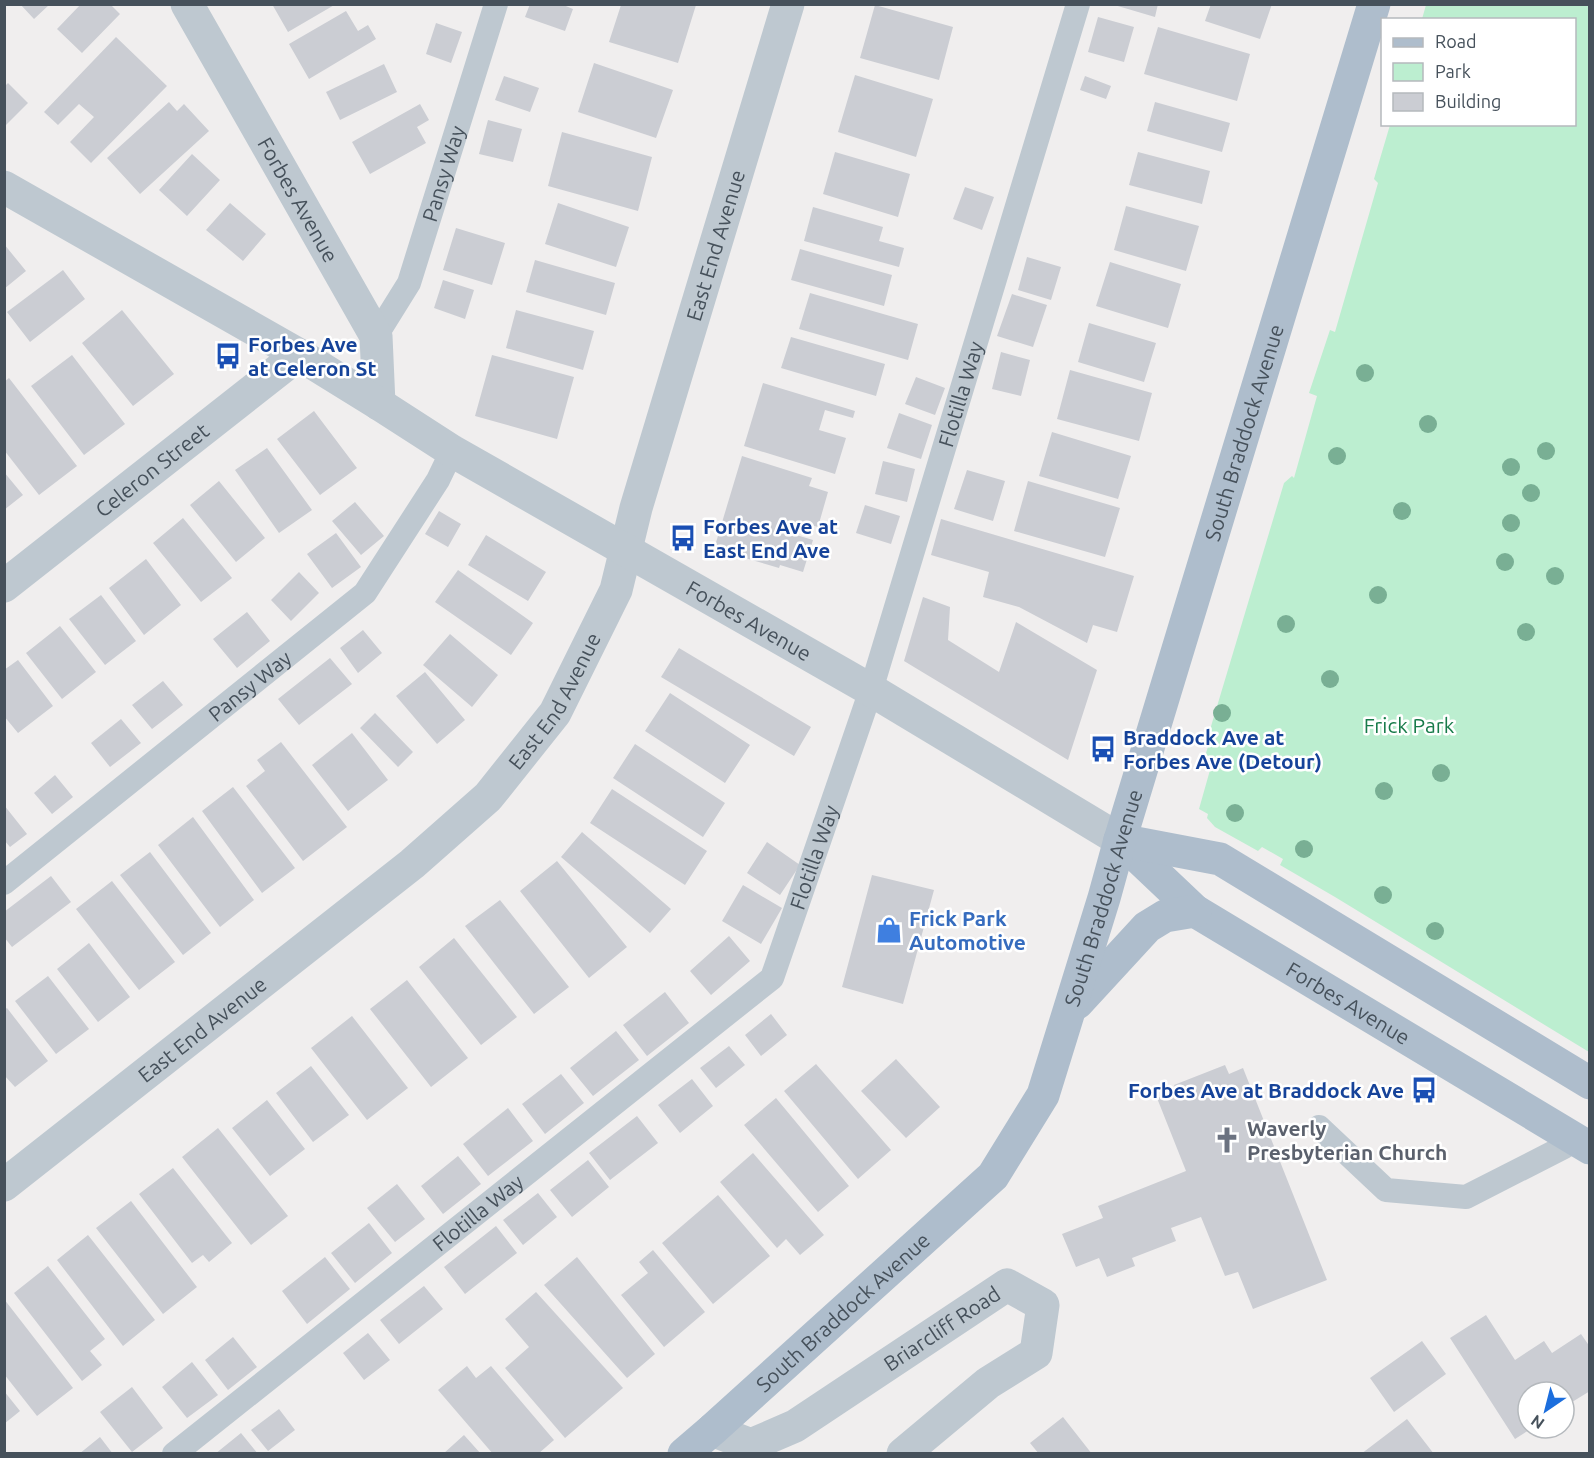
<svg xmlns="http://www.w3.org/2000/svg" width="1594" height="1458" font-family="Ubuntu,sans-serif">
  <rect width="100%" height="100%" fill="#f0eeee"/>
  <!-- green -->
  <path fill="#bceed0" d="M1426,5H1589V1052L1335,897L1280,865L1283,859L1262,847L1258,851L1215,827L1207,818L1208,814L1199,809L1212,763L1206,753L1210,740L1209,733L1284,483L1292,476L1294,478L1317,396L1309,393L1330,330L1335,332L1378,183L1374,179L1390,125L1574,124V20L1422,19Z"/>
  <!-- building -->
  <path fill="#cbcdd3" d="M20,4H50L34,19Z
    M81,4H110L120,14L82,53L57,29Z
    M272,4H336L288,32Z
    M530,4H561L573,9L565,31L525,17Z
    M1111,4H1158L1155,17Z
    M1211,4H1272L1260,39L1205,21Z
    M621,5H696L678,63L609,42Z
    M875,5L953,27L939,80L860,58Z
    M346,11L358,31L368,25L376,39L309,79L289,44Z
    M1098,17L1134,27L1124,62L1088,52Z
    M436,23L462,32L451,63L426,54Z
    M1158,27L1250,54L1237,101L1144,74Z
    M116,37L167,86L91,163L70,142L94,117L79,104L58,125L44,112Z
    M594,63L673,90L656,138L578,112Z
    M384,64L397,92L340,120L326,92Z
    M855,75L933,99L916,157L838,132Z
    M504,76L539,88L530,112L495,100Z
    M1085,76L1111,86L1106,99L1080,90Z
    M8,83L28,103L4,127V87Z
    M169,102L177,111L184,104L209,131L140,194L107,158Z
    M1155,102L1230,123L1222,152L1147,131Z
    M420,104L429,120L417,127L426,143L370,174L352,142Z
    M488,120L522,129L513,162L479,154Z
    M562,132L652,157L638,211L548,186Z
    M835,152L910,174L898,217L823,194Z
    M1138,152L1210,171L1202,204L1129,185Z
    M192,154L220,180L187,216L159,190Z
    M965,187L994,197L982,230L953,219Z
    M230,203L266,234L243,261L206,230Z
    M558,203L629,227L616,267L545,244Z
    M1126,206L1199,226L1186,271L1114,250Z
    M813,207L883,227L879,241L904,248L899,267L804,241Z
    M456,228L505,243L492,285L443,270Z
    M4,244L26,271L4,289Z
    M800,249L892,275L884,306L791,280Z
    M1027,257L1061,267L1051,300L1018,290Z
    M535,260L615,283L606,315L526,292Z
    M1110,262L1181,284L1168,328L1096,306Z
    M63,270L85,299L30,342L7,312Z
    M443,280L474,290L465,319L434,308Z
    M810,293L918,324L908,360L799,329Z
    M1012,294L1047,305L1033,347L997,336Z
    M122,310L174,374L133,406L82,343Z
    M516,310L594,331L583,370L506,348Z
    M1089,323L1156,343L1144,382L1078,362Z
    M791,337L885,364L876,396L781,368Z
    M1001,352L1030,360L1021,396L992,389Z
    M72,355L125,424L84,455L31,386Z
    M492,355L574,377L557,439L475,416Z
    M1070,370L1152,393L1139,441L1057,419Z
    M916,377L945,388L935,415L905,404Z
    M9,378L77,466L39,495L4,450V382Z
    M763,383L855,411L853,418L825,410L819,430L846,438L835,474L744,446Z
    M314,411L357,468L320,495L277,439Z
    M899,413L932,425L921,459L887,448Z
    M1052,432L1131,456L1118,499L1039,476Z
    M267,448L312,510L279,533L235,470Z
    M742,456L812,478L809,486L828,492L818,527L797,521L793,534L813,540L803,572L780,565L779,568L714,549Z
    M883,461L915,469L907,502L875,494Z
    M967,470L1005,481L993,521L954,509Z
    M4,472L23,495L4,510Z
    M219,481L265,538L236,562L190,505Z
    M1028,481L1120,508L1105,557L1014,531Z
    M355,502L384,536L361,555L332,521Z
    M865,505L900,516L891,544L856,533Z
    M439,511L461,524L448,547L425,534Z
    M183,518L232,578L201,602L153,543Z
    M941,519L1134,576L1117,632L1093,625L1087,643L1019,607L983,597L989,572L931,555Z
    M336,533L361,567L332,588L307,554Z
    M486,535L546,572L528,601L468,565Z
    M146,559L181,605L144,635L109,588Z
    M458,570L533,623L511,655L435,602Z
    M299,572L319,593L291,621L271,600Z
    M101,595L136,641L105,665L69,619Z
    M923,597L950,607L948,640L999,672L1016,622L1097,670L1068,760L904,661Z
    M247,612L270,641L237,668L213,639Z
    M60,626L96,672L62,699L26,653Z
    M363,630L382,653L358,673L340,648Z
    M450,634L498,675L472,707L423,665Z
    M679,648L811,727L794,756L661,677Z
    M330,658L352,684L299,725L278,699Z
    M18,660L53,706L18,733L4,716V670Z
    M425,672L465,720L437,744L396,696Z
    M163,681L183,705L152,729L132,705Z
    M670,693L750,745L725,783L645,731Z
    M375,713L413,752L398,767L360,728Z
    M121,719L141,743L110,767L91,743Z
    M352,733L388,780L348,811L312,765Z
    M281,742L347,827L303,861L246,786L265,771L257,760Z
    M635,744L725,803L703,837L613,778Z
    M55,775L73,797L52,814L34,793Z
    M233,787L295,868L262,893L202,811Z
    M612,789L707,851L685,885L590,823Z
    M4,805L27,834L10,847L4,840Z
    M193,817L254,900L220,927L158,845Z
    M582,832L671,909L650,933L561,857Z
    M767,842L800,865L780,895L747,873Z
    M150,852L211,933L183,955L120,875Z
    M557,861L627,947L589,978L520,891Z
    M872,875L934,890L903,1004L842,987Z
    M51,876L71,902L12,947L4,937V912Z
    M112,881L175,962L139,990L76,909Z
    M743,885L782,908L761,944L722,921Z
    M500,900L569,987L534,1014L465,926Z
    M729,936L750,961L711,995L690,971Z
    M454,938L517,1017L481,1045L419,967Z
    M89,943L130,997L98,1022L57,969Z
    M48,976L89,1029L56,1054L15,1001Z
    M407,980L468,1058L431,1087L370,1009Z
    M665,992L689,1023L647,1056L623,1025Z
    M7,1008L48,1061L15,1087L4,1075V1010Z
    M771,1014L787,1035L761,1056L745,1035Z
    M352,1016L408,1088L367,1120L311,1048Z
    M616,1031L639,1060L593,1096L570,1068Z
    M729,1046L745,1065L716,1088L700,1068Z
    M896,1059L940,1107L906,1138L861,1091Z
    M816,1064L891,1150L858,1179L784,1091Z
    M1225,1065L1229,1074L1243,1068L1327,1280L1253,1309L1238,1272L1225,1276L1201,1217L1171,1228L1176,1241L1132,1258L1135,1266L1107,1277L1099,1258L1076,1267L1062,1234L1103,1218L1098,1206L1186,1171L1157,1098L1176,1090L1174,1085Z
    M311,1066L349,1115L313,1142L276,1093Z
    M561,1074L584,1103L545,1134L522,1104Z
    M692,1079L713,1106L680,1133L658,1105Z
    M776,1098L849,1186L818,1212L744,1125Z
    M267,1100L305,1149L270,1176L232,1128Z
    M508,1108L533,1141L488,1176L463,1144Z
    M637,1116L658,1143L610,1180L589,1153Z
    M218,1128L288,1216L251,1245L182,1157Z
    M753,1153L824,1235L800,1255L786,1239L777,1248L720,1182Z
    M458,1156L481,1184L443,1214L421,1186Z
    M588,1160L609,1187L572,1217L550,1190Z
    M173,1168L232,1243L209,1262L203,1255L192,1263L139,1194Z
    M397,1184L425,1219L395,1242L367,1208Z
    M538,1193L557,1217L523,1245L503,1220Z
    M718,1195L770,1256L713,1304L662,1243Z
    M131,1201L197,1287L163,1314L96,1228Z
    M369,1223L392,1253L355,1283L331,1253Z
    M496,1226L517,1253L465,1294L444,1267Z
    M88,1235L155,1320L123,1346L57,1260Z
    M653,1250L705,1312L664,1347L621,1295L648,1273L639,1262Z
    M325,1257L350,1289L307,1324L282,1291Z
    M577,1257L655,1354L627,1378L544,1285Z
    M48,1266L105,1339L90,1351L102,1365L82,1381L14,1293Z
    M424,1286L443,1309L399,1344L380,1320Z
    M536,1292L623,1388L565,1438L505,1368L529,1347L505,1319Z
    M4,1299L73,1388L37,1416L4,1374Z
    M1486,1315L1515,1360L1544,1341L1552,1353L1581,1334L1590,1347V1391L1564,1407V1392H1528V1428H1532L1515,1439L1450,1338Z
    M368,1333L390,1360L364,1380L343,1353Z
    M233,1337L257,1367L228,1390L205,1360Z
    M1422,1341L1446,1374L1394,1412L1370,1378Z
    M192,1362L218,1395L187,1418L162,1387Z
    M467,1366L476,1378L491,1366L554,1440L538,1454H493L438,1390Z
    M132,1387L163,1428L132,1452L100,1412Z
    M4,1391L20,1411L4,1424Z
    M279,1409L295,1430L268,1451L251,1430Z
    M1063,1417L1092,1454H1039L1030,1443Z
    M1407,1419L1434,1454H1361Z
    M241,1433L258,1454H215Z
    M464,1435L481,1454H443Z
    M100,1437L113,1454H79Z"/>
  <g fill="none" stroke-linecap="round" stroke-linejoin="round">
    <!-- service -->
    <g stroke="#bec8d0" stroke-width="24">
      <path id="s1" d="M376,336L409,283L496,4"/>
      <path id="s2" d="M4,883L365,593L438,480L452,451"/>
      <path d="M1319,1127L1386,1190L1466,1197L1564,1147L1570,1136"/>
      <path id="s3" d="M174,1454L772,978L871,690L1078,4"/>
    </g>
    <!-- minor -->
    <g stroke="#bec8d0" stroke-width="33">
      <path id="s4" d="M4,586L298,355"/>
      <path id="s5" d="M4,1185L412,864L488,797L555,713L616,590L636,508L788,4"/>
      <path id="s6" d="M712,1430L751,1445L795,1426L1007,1285L1043,1305L1036,1353L988,1383L903,1454"/>
    </g>
    <!-- tertiary -->
    <g stroke="#bec8d0" stroke-width="33">
      <path id="s7" d="M187,4L376,336L379,404"/>
      <path id="s8" d="M4,187L303,357L379,404L452,451L871,690L1120,840"/>
    </g>
    <!-- primary -->
    <g stroke="#aebdcc" stroke-width="33">
      <path id="s9" d="M1120,840L1195,911L1590,1148"/>
      <path d="M1120,840L1220,859L1590,1083"/>
      <path d="M1077,1003L1147,927L1165,916L1195,911"/>
      <path id="s10" d="M684,1454L712,1430L993,1176L1043,1095L1104,898L1120,840L1374,4"/>
    </g>
  </g>
  <!-- trees -->
  <g fill="#79af94">
    <circle cx="1365" cy="373" r="9"/>
    <circle cx="1428" cy="424" r="9"/>
    <circle cx="1546" cy="451" r="9"/>
    <circle cx="1337" cy="456" r="9"/>
    <circle cx="1511" cy="467" r="9"/>
    <circle cx="1531" cy="493" r="9"/>
    <circle cx="1402" cy="511" r="9"/>
    <circle cx="1511" cy="523" r="9"/>
    <circle cx="1505" cy="562" r="9"/>
    <circle cx="1555" cy="576" r="9"/>
    <circle cx="1378" cy="595" r="9"/>
    <circle cx="1286" cy="624" r="9"/>
    <circle cx="1526" cy="632" r="9"/>
    <circle cx="1330" cy="679" r="9"/>
    <circle cx="1222" cy="713" r="9"/>
    <circle cx="1441" cy="773" r="9"/>
    <circle cx="1384" cy="791" r="9"/>
    <circle cx="1235" cy="813" r="9"/>
    <circle cx="1304" cy="849" r="9"/>
    <circle cx="1383" cy="895" r="9"/>
    <circle cx="1435" cy="931" r="9"/>
  </g>
  <!-- icons -->
  <defs>
    <g id="bus-bare" transform="scale(2.07)"><path d="M-5-6H5V4H4V6H2V4H-2V6H-4V4H-5ZM-3.5-4V0h7V-4ZM-3.5 1.2v1.5H-2V1.2ZM2 1.2v1.5H3.5V1.2Z" fill="#1a4fb4" stroke="#fff" stroke-width="2.5" paint-order="stroke"/></g>
    <g id="shop-bare" transform="scale(2.07)"><path d="M-5-2.5h2.3a2.7 3.5 0 0 1 5.4 0H5L5.5 6h-11ZM-1.5-2.5h3a1.5 2.3 0 0 0-3 0Z" fill="#3f7fe0" stroke="#fff" stroke-width="2.5" paint-order="stroke"/></g>
    <g id="church-bare" transform="scale(2.07)"><path d="M-1.2-6h2.4v3.5h3.3v2.4h-3.3V6h-2.4V-.1h-3.3v-2.4h3.3Z" fill="#6b7280" stroke="#fff" stroke-width="2.5" paint-order="stroke"/></g>
  </defs>
  <g fill-rule="evenodd">
    <use href="#bus-bare" x="228" y="356"/>
    <use href="#bus-bare" x="683" y="538"/>
    <use href="#bus-bare" x="1103" y="749"/>
    <use href="#shop-bare" x="889" y="930"/>
    <use href="#bus-bare" x="1424" y="1090"/>
    <use href="#church-bare" x="1227" y="1140"/>
  </g>
  <g text-anchor="middle" dominant-baseline="central" stroke-width="5" stroke-linejoin="round" paint-order="stroke">
    <!-- street labels -->
    <g font-size="21" fill="#46515b" stroke="#fff">
      <text stroke="none"><textPath href="#s1" startOffset="177">Pansy Way</textPath></text>
      <text stroke="none"><textPath href="#s7" startOffset="225">Forbes Avenue</textPath></text>
      <text stroke="none"><textPath href="#s5" startOffset="1224">East End Avenue</textPath></text>
      <text stroke="none"><textPath href="#s3" startOffset="1378">Flotilla Way</textPath></text>
      <text stroke="none"><textPath href="#s10" startOffset="1203">South Braddock Avenue</textPath></text>
      <text stroke="none"><textPath href="#s4" startOffset="188">Celeron Street</textPath></text>
      <text stroke="none"><textPath href="#s8" startOffset="862">Forbes Avenue</textPath></text>
      <text stroke="none"><textPath href="#s2" startOffset="315">Pansy Way</textPath></text>
      <text stroke="none"><textPath href="#s5" startOffset="738">East End Avenue</textPath></text>
      <text stroke="none"><textPath href="#s3" startOffset="892">Flotilla Way</textPath></text>
      <text stroke="none"><textPath href="#s10" startOffset="717">South Braddock Avenue</textPath></text>
      <text stroke="none"><textPath href="#s9" startOffset="282">Forbes Avenue</textPath></text>
      <text stroke="none"><textPath href="#s5" startOffset="252">East End Avenue</textPath></text>
      <text stroke="none"><textPath href="#s3" startOffset="388">Flotilla Way</textPath></text>
      <text stroke="none"><textPath href="#s10" startOffset="213">South Braddock Avenue</textPath></text>
      <text stroke="none"><textPath href="#s6" startOffset="266">Briarcliff Road</textPath></text>
    </g>
    <!-- transit labels -->
    <g font-size="21" font-weight="bold" fill="#164399" stroke="#fff" text-anchor="start">
      <text x="248" y="344">Forbes Ave<tspan x="248" dy="24">at Celeron St</tspan></text>
      <text x="703" y="526">Forbes Ave at<tspan x="703" dy="24">East End Ave</tspan></text>
      <text x="1123" y="737">Braddock Ave at<tspan x="1123" dy="24">Forbes Ave (Detour)</tspan></text>
      <text x="1404" y="1090" text-anchor="end">Forbes Ave at Braddock Ave</text>
    </g>
    <!-- park labels -->
    <g font-size="21" fill="#187b4a" stroke="#fff">
      <text x="1409" y="725">Frick Park</text>
    </g>
    <!-- shop labels -->
    <g font-size="21" font-weight="bold" fill="#366cbe" stroke="#fff" text-anchor="start">
      <text x="909" y="918">Frick Park<tspan x="909" dy="24">Automotive</tspan></text>
    </g>
    <!-- worship labels -->
    <g font-size="21" font-weight="bold" fill="#5b616d" stroke="#fff" text-anchor="start">
      <text x="1247" y="1128">Waverly<tspan x="1247" dy="24">Presbyterian Church</tspan></text>
    </g>
  </g>
  <!-- border -->
  <rect width="1594" height="1458" fill="none" stroke="#46515b" stroke-width="12"/>
  <!-- legend -->
  <rect x="1381" y="18" width="195" height="108" fill="#ffffff" stroke="#b5b9bd" stroke-width="1.5"/>
  <rect x="1393" y="38" width="30" height="9" fill="#aebdcc" stroke="#b5b9bd" stroke-width="1.5"/>
  <text x="1435" y="48" font-size="18" fill="#46515b">Road</text>
  <rect x="1393" y="63" width="30" height="18" fill="#bceed0" stroke="#b5b9bd" stroke-width="1.5"/>
  <text x="1435" y="78" font-size="18" fill="#46515b">Park</text>
  <rect x="1393" y="93" width="30" height="18" fill="#cbcdd3" stroke="#b5b9bd" stroke-width="1.5"/>
  <text x="1435" y="108" font-size="18" fill="#46515b">Building</text>
  <!-- north arrow -->
  <g transform="translate(1546 1410) rotate(215)"><circle r="28" fill="#ffffff" stroke="#b5b9bd" stroke-width="1.5"/>
  <path d="M0-4.5L10 22L0 15L-10 22Z" fill="#1c6edd"/>
  <text y="-9" font-size="16" font-weight="bold" text-anchor="middle" fill="#46515b">N</text>
  </g>
</svg>
